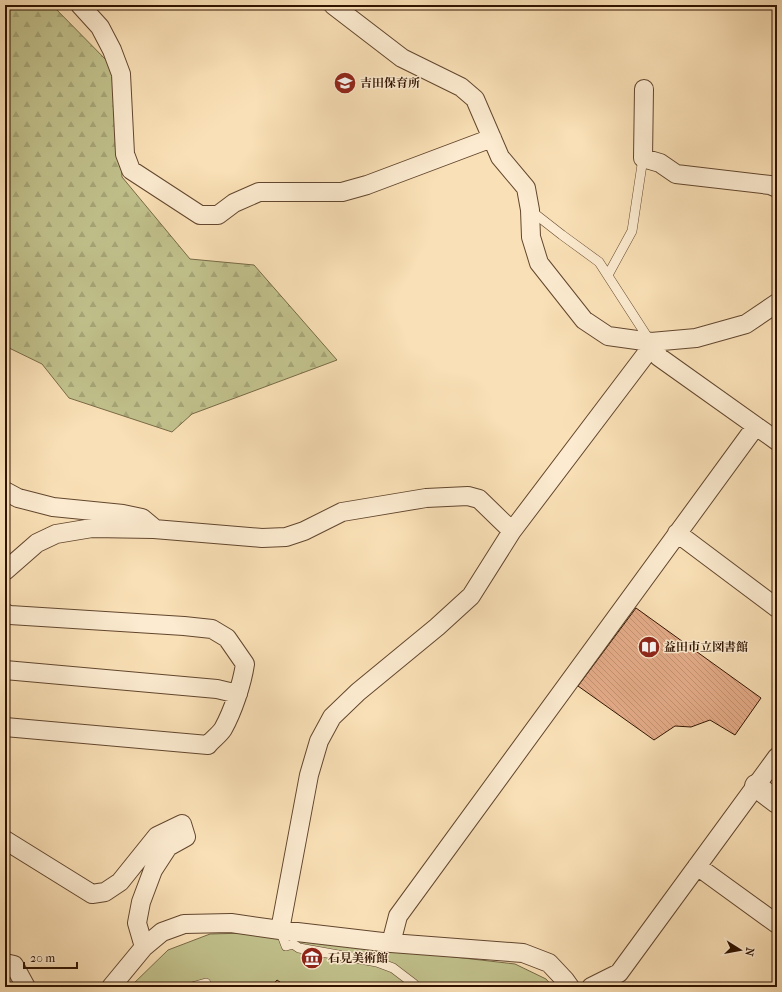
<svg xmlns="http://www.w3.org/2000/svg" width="782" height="992" font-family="'IM FELL French Canon','Noto Serif JP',serif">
  <defs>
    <pattern id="forest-firs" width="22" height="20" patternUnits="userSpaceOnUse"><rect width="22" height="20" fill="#c1c18c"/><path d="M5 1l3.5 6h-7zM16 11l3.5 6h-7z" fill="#a6a577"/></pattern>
    <pattern id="building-back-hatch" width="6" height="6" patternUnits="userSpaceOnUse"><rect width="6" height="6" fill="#e5ac89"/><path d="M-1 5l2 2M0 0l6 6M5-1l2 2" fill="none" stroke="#c59374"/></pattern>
  </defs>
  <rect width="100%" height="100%" fill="#fae0b6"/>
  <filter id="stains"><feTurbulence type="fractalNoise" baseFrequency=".005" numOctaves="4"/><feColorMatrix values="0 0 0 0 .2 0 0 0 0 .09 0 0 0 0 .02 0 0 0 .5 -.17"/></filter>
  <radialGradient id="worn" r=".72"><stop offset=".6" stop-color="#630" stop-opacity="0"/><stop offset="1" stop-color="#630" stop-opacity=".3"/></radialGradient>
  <!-- forest -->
  <path fill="url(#forest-firs)" stroke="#786a46" d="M5,5H52L114,68L122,177L190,259L254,265L337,360L192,414L172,432L69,398L42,364L5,346Z"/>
  <!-- green -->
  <path fill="#c1c18c" stroke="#786a46" d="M247,933L515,964L546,979L553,987H130L168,950L210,934Z"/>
  <!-- building -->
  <path fill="url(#building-back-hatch)" stroke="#301300" d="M636,608L761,698L735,735L710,720L691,727L675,726L654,740L578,686Z
    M277,980L287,987H271Z"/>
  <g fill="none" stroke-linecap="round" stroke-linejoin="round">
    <!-- service casing -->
    <g stroke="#62462e" stroke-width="10">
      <path id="service" d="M530,210L562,235L599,262L650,341
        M608,275L632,231L643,158
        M280,930L286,946L293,944L299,948L377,962L393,968L414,984
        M192,987L206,983L205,987"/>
    </g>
    <!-- minor casing -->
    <g stroke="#62462e" stroke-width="20">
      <path id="minor" d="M80,5L100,27L112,50L121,74L125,154L131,170L200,215H218L234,203L259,192H342L367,185L492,138
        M333,5L402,58L461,87L475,99L500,157L526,188L530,210L531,237L539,263L584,320L608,336L651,342L696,338L746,324L777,303
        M644,89L643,158L660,163L676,174L770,185L777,188
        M651,342L659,357L777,441
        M5,491L18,498L53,507L123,514L142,518L154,528
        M677,533L777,608
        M5,571L37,543L56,534L92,528L154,529L262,538L286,537L304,531L342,512L426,498L468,496L479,499L512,531
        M5,613L10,615L184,626L212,629L227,638L245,664C242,684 233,711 223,729C219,735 212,740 208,745L5,727
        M5,670L217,689L238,694
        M5,840L92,894L105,892L120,882L157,836L182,824L186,837L168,847L153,870L141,902L137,923L144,947
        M697,866L777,924
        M280,930L309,775L319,741L332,717L358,692L437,627L471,596L512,531L646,354L651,342
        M391,943L398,916L756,426
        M5,963L14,965L26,987
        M111,987L144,947L162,932L184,924L231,923L280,930L391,943L523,953L549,963L565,980L570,987
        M591,987L619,973L777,757"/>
    </g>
    <!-- tertiary casing -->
    <g stroke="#62462e" stroke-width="24">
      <path id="tertiary" d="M756,786L777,802"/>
    </g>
    <!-- service -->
    <use href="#service" stroke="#fcebd0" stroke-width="9"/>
    <!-- minor -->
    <use href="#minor" stroke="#fcebd0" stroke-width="18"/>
    <!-- tertiary -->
    <use href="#tertiary" stroke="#fcebd0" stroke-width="22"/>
  </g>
  <!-- icons -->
  <defs>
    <g id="school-disc" transform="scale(1.15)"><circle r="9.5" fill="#8f2418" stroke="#fcebd0"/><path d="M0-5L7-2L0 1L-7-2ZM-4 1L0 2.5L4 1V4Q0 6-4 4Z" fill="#fff"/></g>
    <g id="library-disc" transform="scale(1.15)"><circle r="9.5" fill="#8f2418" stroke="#fcebd0"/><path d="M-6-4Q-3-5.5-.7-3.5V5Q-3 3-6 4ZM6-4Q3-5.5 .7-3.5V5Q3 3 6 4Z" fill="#fff"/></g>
    <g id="museum-disc" transform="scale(1.15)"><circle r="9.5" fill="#8f2418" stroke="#fcebd0"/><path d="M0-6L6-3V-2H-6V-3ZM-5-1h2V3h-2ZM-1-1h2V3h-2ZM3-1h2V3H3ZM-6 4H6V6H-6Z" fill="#fff"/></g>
  </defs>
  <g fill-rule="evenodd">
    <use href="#school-disc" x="345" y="83"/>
    <use href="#library-disc" x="649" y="647"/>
    <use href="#museum-disc" x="312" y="958"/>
  </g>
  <g text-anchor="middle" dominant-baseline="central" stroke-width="3" stroke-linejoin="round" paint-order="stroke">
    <!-- poi labels -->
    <g font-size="12" font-weight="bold" fill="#301300" stroke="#fcebd0" text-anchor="start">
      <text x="360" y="83">吉田保育所</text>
      <text x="664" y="647">益田市立図書館</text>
      <text x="328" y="958">石見美術館</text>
    </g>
  </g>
  <!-- margin -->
  <rect width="782" height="992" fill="none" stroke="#fae0b6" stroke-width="20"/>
  <rect x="6" y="6" width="770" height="980" fill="none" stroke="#301300" stroke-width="2"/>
  <rect x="10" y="10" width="762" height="972" fill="none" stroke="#301300"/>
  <!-- north arrow -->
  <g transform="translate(740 950) rotate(101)" stroke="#fcebd0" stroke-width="3" paint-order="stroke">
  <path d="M0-3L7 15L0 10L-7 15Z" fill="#301300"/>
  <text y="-6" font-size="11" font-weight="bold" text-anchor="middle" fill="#301300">N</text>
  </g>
  <!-- scale -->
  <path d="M24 962v6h53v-6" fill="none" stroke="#301300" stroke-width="2"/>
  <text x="30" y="962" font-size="12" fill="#301300" stroke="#fcebd0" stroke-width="3" paint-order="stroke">20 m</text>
  <rect width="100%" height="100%" filter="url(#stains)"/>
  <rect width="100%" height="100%" fill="url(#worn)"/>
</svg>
